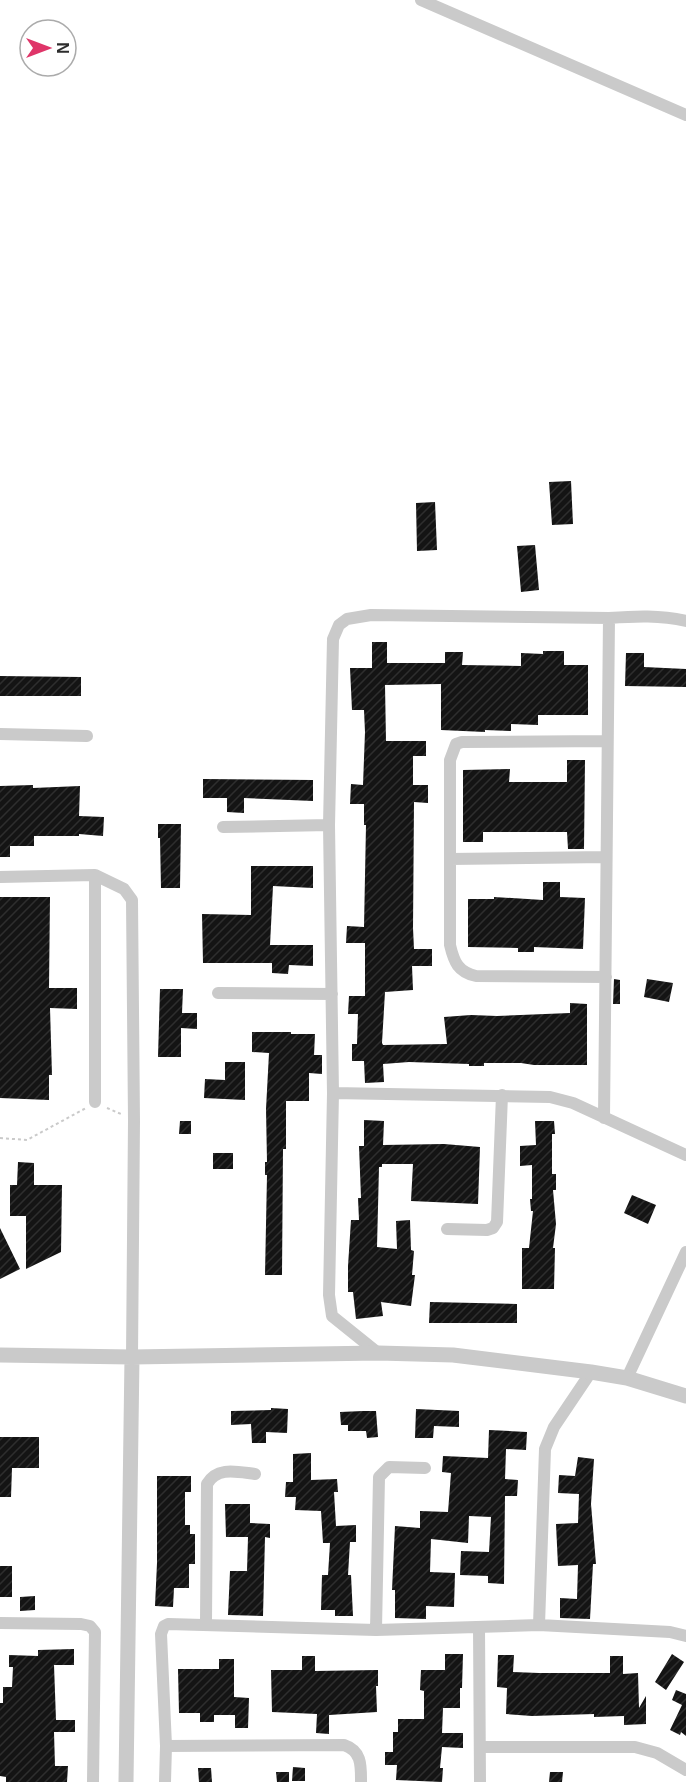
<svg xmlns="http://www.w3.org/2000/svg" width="686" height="1782" font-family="Arial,sans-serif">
  <defs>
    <pattern id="building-hatch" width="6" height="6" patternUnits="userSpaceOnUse" patternTransform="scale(1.5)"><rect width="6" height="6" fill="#141414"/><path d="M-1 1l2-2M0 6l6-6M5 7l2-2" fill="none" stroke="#2e2e2e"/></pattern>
  </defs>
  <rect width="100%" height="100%" fill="#fff"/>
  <!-- building -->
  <path fill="url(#building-hatch)" d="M571,481L573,524L552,525L549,482Z
    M435,502L437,550L417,551L416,503Z
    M535,545L539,590L521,592L517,546Z
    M372,642H387V663H445V652H463L462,665L521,666V653L543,654V651H564V665H588V715H538V725L511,724V731L485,730V732L441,730V684L385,685L386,741H426V756H413V785H428V803L414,802L413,928L414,949H432V966H412L413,990L385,992L382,1043L383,1045L447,1044L444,1017L471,1015L497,1016L570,1013V1003L587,1004V1065H534L521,1063H484V1066H469V1064L409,1062L383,1064L384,1082L365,1083L364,1061H352V1044H357L358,1014H348L349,996H365V943H346L347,926L364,927L366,825H364V804H350L351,784L363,785L365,732L364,710H352L350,668H372Z
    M626,653H644V667L686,669V687L625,686Z
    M0,676L81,677V696H0Z
    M567,760H585L584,849H568L567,832H483V842H463V770L510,769L509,782H567Z
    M203,779L313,780V801L244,798V813L227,812V798H203Z
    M33,785V788L80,786L79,816L104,817L103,836L79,834V836H34V846H10V857H0V786Z
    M158,824H181L180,888H161L160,838H158Z
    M251,866H313V888L273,886L270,945H313V966L289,965L288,974L272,973V963H203L202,914L251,915Z
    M543,882H560V897L585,898L583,949L534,947V952H518V948L468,947V899H494V897L543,900Z
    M0,897H50L49,988H77V1009L50,1008L52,1075H49V1100L0,1098Z
    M614,979L620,980V1004H613Z
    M647,979L673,983L669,1002L644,997Z
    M160,989H183L182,1013H197V1029L181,1028V1057H158Z
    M252,1032H291V1034H315L314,1055H322V1074L309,1073V1101H286V1149H283L282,1275H265L267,1175H265V1162H267L266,1109L269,1053L252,1052Z
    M225,1062H245V1100L204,1098L205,1079L225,1080Z
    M364,1120L384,1121L383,1145L444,1144L480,1147L478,1204L411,1201L413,1164H382V1167H379L377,1247L397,1249L396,1221L410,1220L411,1250L414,1251L412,1275H415L411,1306L381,1302L383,1316L356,1319L353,1292H348V1266L351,1220H359L358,1198H361L359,1146H364Z
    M180,1121H191V1134H179Z
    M535,1121H554L555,1134H552V1174H556V1190H553L556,1224L553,1248H555L554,1289H522V1248H529L533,1211H531L530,1199H532V1165L520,1166V1146L536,1145Z
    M213,1153H233V1169H213Z
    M18,1162L34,1163V1185H62L61,1252L26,1269V1216H10V1185H17Z
    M632,1195L656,1205L648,1224L624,1213Z
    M0,1228L20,1269L0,1279Z
    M430,1302L517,1304V1323H429Z
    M271,1408L288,1409L287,1433L266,1432V1443H252L251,1424L231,1425V1411L271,1410Z
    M416,1409L459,1411V1427L434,1426L433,1438H415Z
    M363,1411H376L378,1437L367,1438L366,1431H348V1425H341L340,1412Z
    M489,1430L527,1432L526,1450L506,1449L505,1479L518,1480L517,1496H505L504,1584L488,1583V1576L460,1575L461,1551L489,1552L491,1517L469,1516L468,1543L431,1539L430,1572L455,1573L454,1607L426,1606V1619L395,1618V1590H392L395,1526L420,1528V1511L448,1512L451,1473L442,1472L443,1456L488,1458Z
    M0,1437H39V1468H12L11,1497H0Z
    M311,1453V1480L337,1479L338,1492H334L336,1526L356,1525V1542H350L348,1575H351L353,1616H335V1610H321L322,1575H328L330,1543H323L321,1511L295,1510L296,1497H285L286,1482H293V1454Z
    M578,1457L594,1459L591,1504L596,1564H593L590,1619L560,1618V1598L577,1599L578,1565L558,1566L556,1524L578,1523L579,1494L558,1493L559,1475L575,1476Z
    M157,1476H191V1492H185V1525H190V1534H195V1564H189V1588H174L173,1607L155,1606L157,1563Z
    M225,1504H250V1523L270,1524V1538L265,1537L263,1616L228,1615L230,1571H247L248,1537H226Z
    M0,1566H12V1597H0Z
    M35,1596V1610L20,1611V1597Z
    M74,1649V1665H54L56,1720H75V1732H54L55,1766H68L67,1782H6V1777L0,1776V1703H3V1687H12L13,1667H9V1655L38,1656V1650Z
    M445,1654H463L462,1688H460V1708H443L442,1733H463V1748L442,1747L440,1768H443L442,1782L396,1780L397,1765H385V1752H393V1732H398V1719H424V1691L420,1690L421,1670H445Z
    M672,1654L684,1662L666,1690L655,1682Z
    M498,1655H514L513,1672L539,1673H610V1656H623V1674L638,1673L639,1708L646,1696V1724L624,1725V1716L594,1717V1714L532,1716L506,1714L507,1688L497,1687Z
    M302,1656H315V1671L378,1670V1686H376L377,1712L329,1715V1734L316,1733L317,1714L272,1712L271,1670H302Z
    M219,1659H234V1697L249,1698L248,1728H235V1715H214V1722H200V1713H179L178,1669H219Z
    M676,1690L686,1694V1736L681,1732L680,1735L670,1730L682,1705L672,1700Z
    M293,1767L305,1768V1781H292Z
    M198,1768H211L212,1782H199Z
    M276,1772H289V1782H277Z
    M550,1772H563L562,1782H549Z"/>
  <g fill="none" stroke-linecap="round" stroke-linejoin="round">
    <!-- path -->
    <path stroke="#cacaca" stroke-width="2" stroke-dasharray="3 3" stroke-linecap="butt" d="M107,1108L121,1114
      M0,1138L27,1140L86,1108"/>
    <!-- minor -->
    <path stroke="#cacaca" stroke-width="12" d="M421,0L686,115
      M0,734L87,736
      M223,827L329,825
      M450,859L606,857
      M95,875V1102
      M0,877L95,875L124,889L132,900L134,1121L132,1357
      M606,977L476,976C458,972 454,962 450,945V760L456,744L462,742L607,741
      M218,993L332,994
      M333,1093L550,1097L573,1103L686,1155
      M604,1118L609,618
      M447,1229L487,1230L493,1228L497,1222L502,1095
      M378,1353L332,1316L329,1295L333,1093L329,825L333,639L339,625L347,619L371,615L609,618C636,616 660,615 686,621
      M627,1378L686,1252
      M0,1623L81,1624L90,1626L95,1632L93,1782
      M206,1623L207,1484C217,1466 238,1472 255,1474
      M539,1625L545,1449L554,1427L591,1372
      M479,1627L480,1782
      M376,1630L379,1477L389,1467L425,1468
      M166,1746L344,1745C362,1751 361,1766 361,1782
      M480,1747H635L657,1753L686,1770
      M165,1782L166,1746L161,1634L164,1626L168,1624L376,1630L539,1625L670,1632L686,1636"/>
    <!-- tertiary -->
    <path stroke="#cacaca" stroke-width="15" d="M0,1355L132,1357L378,1353L453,1355L591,1372L627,1378L686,1396
      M126,1782L132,1357"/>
  </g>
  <!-- north arrow -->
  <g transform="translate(48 48) rotate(90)"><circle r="28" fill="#ffffff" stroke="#ababab" stroke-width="1.5"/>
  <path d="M0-4.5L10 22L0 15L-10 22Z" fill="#df3569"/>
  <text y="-9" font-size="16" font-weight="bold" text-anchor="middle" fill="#2d2d2d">N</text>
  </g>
</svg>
